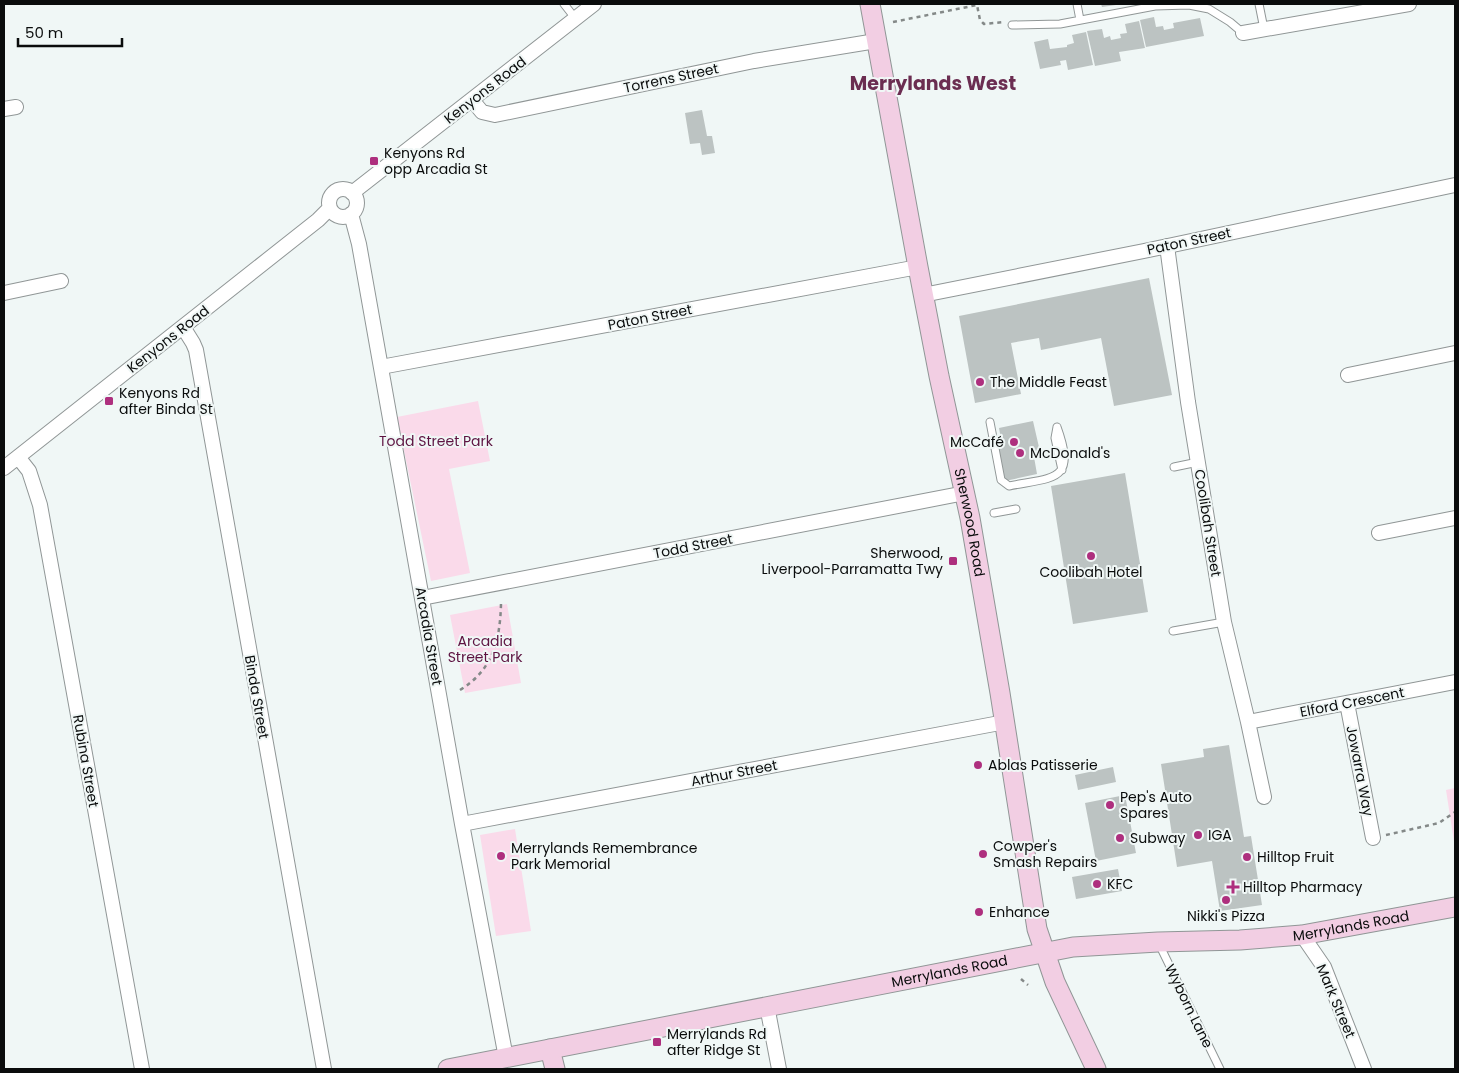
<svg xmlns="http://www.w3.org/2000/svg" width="1459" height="1073" font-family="Poppins,sans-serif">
  <rect width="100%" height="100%" fill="#f0f7f6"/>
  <!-- green -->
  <path fill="#fadaea" d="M478,401L490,461L449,469L470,573L431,581L397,417Z
    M507,604L521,683L465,693L450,615Z
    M1455,788V848L1446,790Z
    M515,829L531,931L496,936L480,835Z"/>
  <!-- building -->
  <path fill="#bcc3c2" d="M1101,4H1116V5L1102,7Z
    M1154,17L1156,27L1163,26L1164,30L1174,28L1173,23L1200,18L1204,36L1146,47L1140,20Z
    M1139,21L1145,48L1119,52L1121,61L1095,66L1087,31L1102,29L1104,38L1110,36L1111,40L1121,38L1120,34L1127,33L1125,24Z
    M1086,32L1093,65L1068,70L1066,60L1060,61L1061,65L1040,69L1034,42L1048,39L1050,49L1067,47V45L1074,43L1072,35Z
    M702,110L707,136H712L715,153L702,155L700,143L690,144L685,113Z
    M1149,278L1172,395L1114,406L1101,338L1041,350L1039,338L1011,343L1021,394L975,403L959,316Z
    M1033,421L1041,456L1034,457L1037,474L1005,481L1000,458L995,459L993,452L999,451L996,439H1001L999,428Z
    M1125,473L1148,612L1073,624L1051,486Z
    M1229,745L1244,837L1251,836L1262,905L1220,911L1212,861L1177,867L1161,764L1204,757L1203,749Z
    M1113,767L1116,782L1078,790L1075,775Z
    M1125,795L1136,853L1096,861L1085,803Z
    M1118,869L1122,891L1076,899L1072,877Z"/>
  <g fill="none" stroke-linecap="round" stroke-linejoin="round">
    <!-- lane casing -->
    <g stroke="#909696" stroke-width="9">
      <path id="lane" d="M564,4L575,18
        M1077,4L1080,20
        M1259,4L1264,29
        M1012,25L1060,24L1155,6L1189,5L1209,9L1230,22L1243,33
        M990,422L1001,480L1009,486C1054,477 1077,482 1057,427
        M1057,427L1055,438L1062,470
        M1174,467L1198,462
        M994,513L1016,509
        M1173,631L1224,622
        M1159,944L1220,1069"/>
    </g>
    <!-- street casing -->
    <g stroke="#909696" stroke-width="16">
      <path id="street" d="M1243,33L1409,4
        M472,100L482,112L495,115L754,61L876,41
        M4,109L16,107
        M329 203a14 14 0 1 1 28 0a14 14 0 1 1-28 0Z
        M352,193L594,4
        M351,214L359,244L462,824L506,1058
        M1167,246L1188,402L1224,622L1248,722L1264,797
        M4,293L61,281
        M923,295L1144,251L1455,185
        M183,327L193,343L196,350L324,1069
        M381,367L918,267
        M1348,375L1455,353
        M18,457L29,471L40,505L142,1069
        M4,468L318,220L330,208
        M1379,533L1455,518
        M422,598L965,493
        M1347,703L1373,838
        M1248,722L1455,682
        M462,824L1005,722
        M1302,935L1324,967L1364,1069
        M767,1006L779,1069"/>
    </g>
    <!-- secondary casing -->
    <g stroke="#909696" stroke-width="21">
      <g id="secondary">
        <path id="s1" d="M870,4L918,267L939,376L970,518L1000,693L1037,929L1055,982L1096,1069"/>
        <path d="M550,1049L555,1069"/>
        <path id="s2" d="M448,1069L1073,947L1158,942L1240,940L1302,935L1455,907"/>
      </g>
    </g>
    <!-- path -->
    <path stroke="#848988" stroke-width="2.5" stroke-dasharray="4 4" stroke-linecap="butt" d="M893,22L977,5L980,20L984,24L1004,22
      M460,690C493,670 500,640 501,604
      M1386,835L1439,823L1455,812
      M1021,979L1028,985"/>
    <!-- lane -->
    <use href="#lane" stroke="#fff" stroke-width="7"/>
    <!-- street -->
    <use href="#street" stroke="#fff" stroke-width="14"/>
    <!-- secondary -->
    <use href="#secondary" stroke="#f2cee3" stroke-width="19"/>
  </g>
  <!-- markers -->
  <g fill="#ae2f7e" stroke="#f0f7f6" stroke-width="2">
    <rect x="369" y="156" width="10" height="10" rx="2.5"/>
    <circle cx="980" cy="382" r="5"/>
    <rect x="104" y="396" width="10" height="10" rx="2.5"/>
    <circle cx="1014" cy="442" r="5"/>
    <circle cx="1020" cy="453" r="5"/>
    <circle cx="1091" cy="556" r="5"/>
    <rect x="948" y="556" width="10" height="10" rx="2.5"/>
    <circle cx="978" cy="765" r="5"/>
    <circle cx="1110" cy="805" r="5"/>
    <circle cx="1198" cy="835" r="5"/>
    <circle cx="1120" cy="838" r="5"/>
    <circle cx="983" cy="854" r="5"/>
    <circle cx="501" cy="856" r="5"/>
    <circle cx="1247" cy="857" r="5"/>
    <circle cx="1097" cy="884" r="5"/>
    <path d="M1230.5 879.5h5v5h5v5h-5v5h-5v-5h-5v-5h5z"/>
    <circle cx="1226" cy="900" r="5"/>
    <circle cx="979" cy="912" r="5"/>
    <rect x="652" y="1037" width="10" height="10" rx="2.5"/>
  </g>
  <g text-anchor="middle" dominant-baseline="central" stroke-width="4" stroke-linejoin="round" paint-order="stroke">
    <!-- street labels -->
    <g font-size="14" fill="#0a0c0c" stroke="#f0f7f6">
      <text transform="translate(671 78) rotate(-12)">Torrens Street</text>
      <text transform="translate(485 90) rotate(-38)">Kenyons Road</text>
      <text transform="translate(1189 241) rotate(-12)">Paton Street</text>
      <text transform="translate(650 317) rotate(-11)">Paton Street</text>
      <text transform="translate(168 339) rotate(-38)">Kenyons Road</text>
      <text stroke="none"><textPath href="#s1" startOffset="528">Sherwood Road</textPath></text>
      <text transform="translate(1208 523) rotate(81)">Coolibah Street</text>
      <text transform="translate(693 546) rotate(-11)">Todd Street</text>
      <text transform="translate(429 636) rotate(80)">Arcadia Street</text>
      <text transform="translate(257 697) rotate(80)">Binda Street</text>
      <text transform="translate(1352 702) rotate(-11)">Elford Crescent</text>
      <text transform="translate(86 761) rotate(80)">Rubina Street</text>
      <text transform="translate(1360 771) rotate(79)">Jowarra Way</text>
      <text transform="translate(734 773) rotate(-11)">Arthur Street</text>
      <text stroke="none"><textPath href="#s2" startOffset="916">Merrylands Road</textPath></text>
      <text stroke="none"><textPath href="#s2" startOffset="511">Merrylands Road</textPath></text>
      <text transform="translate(1336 1001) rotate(67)">Mark Street</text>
      <text transform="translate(1189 1006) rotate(64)">Wyborn Lane</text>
    </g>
    <!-- poi labels -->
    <g font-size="14" fill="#0a0c0c" stroke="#f0f7f6" text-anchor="start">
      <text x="384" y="153">Kenyons Rd<tspan x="384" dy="16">opp Arcadia St</tspan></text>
      <text x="990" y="382">The Middle Feast</text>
      <text x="119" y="393">Kenyons Rd<tspan x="119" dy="16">after Binda St</tspan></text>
      <text x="1004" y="442" text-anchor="end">McCafé</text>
      <text x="1030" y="453">McDonald's</text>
      <text x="943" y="553" text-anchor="end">Sherwood,<tspan x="943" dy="16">Liverpool-Parramatta Twy</tspan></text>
      <text x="1091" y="572" text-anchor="middle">Coolibah Hotel</text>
      <text x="988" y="765">Ablas Patisserie</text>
      <text x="1120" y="797">Pep's Auto<tspan x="1120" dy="16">Spares</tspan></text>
      <text x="1208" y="835">IGA</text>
      <text x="1130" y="838">Subway</text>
      <text x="993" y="846">Cowper's<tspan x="993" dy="16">Smash Repairs</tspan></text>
      <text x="511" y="848">Merrylands Remembrance<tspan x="511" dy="16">Park Memorial</tspan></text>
      <text x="1257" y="857">Hilltop Fruit</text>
      <text x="1107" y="884">KFC</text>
      <text x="1243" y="887">Hilltop Pharmacy</text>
      <text x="989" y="912">Enhance</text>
      <text x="1226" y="916" text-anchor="middle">Nikki's Pizza</text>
      <text x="667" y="1034">Merrylands Rd<tspan x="667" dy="16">after Ridge St</tspan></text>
    </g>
    <!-- park labels -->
    <g font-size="14" fill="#5d1341" stroke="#f0f7f6">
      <text x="436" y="441">Todd Street Park</text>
      <text x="485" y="641">Arcadia<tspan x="485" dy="16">Street Park</tspan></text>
    </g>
    <!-- district labels -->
    <g font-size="19" font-weight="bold" fill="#6b2d51" stroke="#f0f7f6">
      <text x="933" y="83">Merrylands West</text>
    </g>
  </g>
  <!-- border -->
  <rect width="1459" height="1073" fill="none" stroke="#0a0c0c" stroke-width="10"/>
  <!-- scale -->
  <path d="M18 38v8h104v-8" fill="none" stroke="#0a0c0c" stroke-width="2.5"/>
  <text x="25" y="38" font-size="15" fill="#0a0c0c" stroke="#f0f7f6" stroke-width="4" paint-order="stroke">50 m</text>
</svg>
